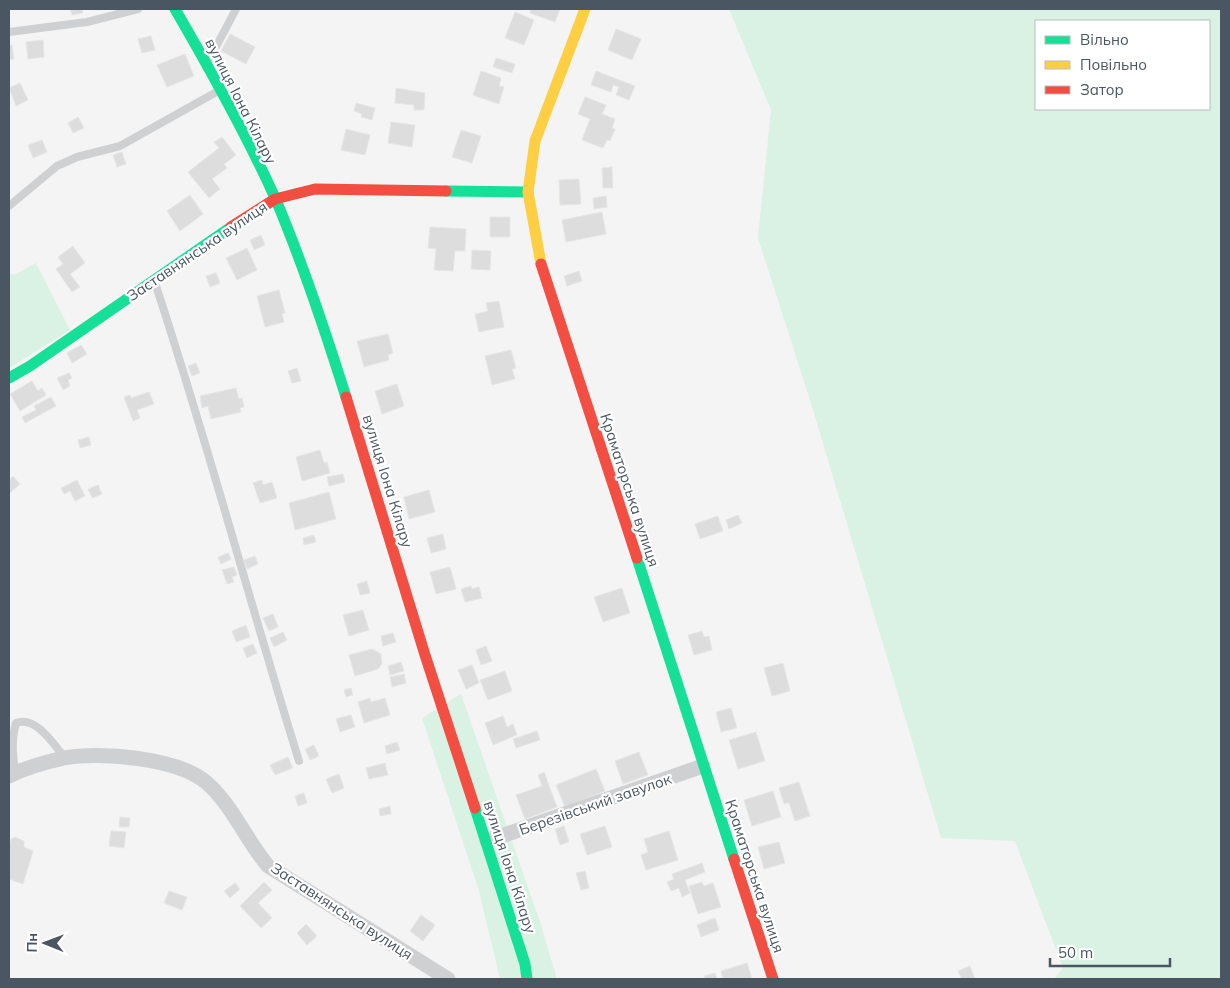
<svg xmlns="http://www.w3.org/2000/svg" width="1230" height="988" font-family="Mulish,sans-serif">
  <rect width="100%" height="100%" fill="#f4f4f4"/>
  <!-- green -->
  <path fill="#d9f2e3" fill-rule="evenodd" d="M729,9H1221V979H1054L1063,968L1015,841L941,838L810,400L758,238L771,110ZM1036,21H1209V109H1036Z
    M36,263L70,330L9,368V273L14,275Z
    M461,694L540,922L557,979H500L479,891L422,718Z"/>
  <!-- building -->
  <path fill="#ddddde" stroke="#e5e6e7" d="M70,9H82L83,13L72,15Z
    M531,9H560L555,22L530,13Z
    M515,12L534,20L524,45L505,38Z
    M616,29L641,39L632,60L608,50Z
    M230,34L255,47L246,64L221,51Z
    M151,36L155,50L142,53L138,39Z
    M43,40L44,57L28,59L26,42Z
    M9,45H12L14,59L9,60Z
    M185,54L194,76L167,87L157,65Z
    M496,58L515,64L512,73L493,67Z
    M481,71L501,78L499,86L504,87L499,104L473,95Z
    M596,71L635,86L629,100L616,95L619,87L613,85L611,92L591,85Z
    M20,83L28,100L16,106L9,88Z
    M396,88L425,93L424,110H414V105L395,103Z
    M585,97L606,105L602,114L615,119L612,128L615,129L610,141L607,140L603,148L582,140L590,119L578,114Z
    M356,103L375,108L372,120L361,117L362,114L354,111Z
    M78,117L84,128L73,133L68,123Z
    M391,122L415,125L412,147L388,143Z
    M346,129L370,135L365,155L341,150Z
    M461,130L481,136L472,163L452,157Z
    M222,137L236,155L224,164L227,168L212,179L220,189L209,198L188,172L219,148L214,142Z
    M42,140L47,152L33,158L28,145Z
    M122,152L126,164L117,167L113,155Z
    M612,167L613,188H603L602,168Z
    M579,179L581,204L560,205L559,180Z
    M190,195L203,214L180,231L167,211Z
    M606,196L607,207L594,209L593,198Z
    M602,212L606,234L566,242L562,220Z
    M490,217H510V237H490Z
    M430,227L466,229L465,251H455L453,271L434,270L436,249L428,248Z
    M261,235L265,245L254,250L250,240Z
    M73,246L85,263L70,274L80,287L72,292L56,269L63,264L58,257Z
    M247,248L257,270L237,280L226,258Z
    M472,250L491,251L490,270L471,269Z
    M579,271L582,281L567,286L564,276Z
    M216,273L220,283L210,287L206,276Z
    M279,290L285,313L282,314L284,322L265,327L257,296Z
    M499,301L504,327L479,332L475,314L488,311L486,303Z
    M388,334L393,353L388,355L389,360L364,367L357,341Z
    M81,345L87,354L72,363L67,353Z
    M511,350L516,368L512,369L515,379L492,385L485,356Z
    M196,363L200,373L192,376L188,366Z
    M297,368L301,381L292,383L288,371Z
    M69,373L72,378L68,380L70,386L63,390L57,378Z
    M32,381L38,391L42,388L46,395L20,411L10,394Z
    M397,384L404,406L382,414L375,391Z
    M236,388L239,399L242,398L244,407L240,408L241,412L211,419L208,406L202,408L200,396Z
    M149,392L154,404L137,410L140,418L133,421L124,397L130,395L131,398Z
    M51,397L56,406L25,423L22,417L36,410L34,406Z
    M89,437L91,445L80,448L78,440Z
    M320,450L324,463L327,462L330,473L302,481L296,457Z
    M343,474L345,482L329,486L327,477Z
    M13,476L20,484L10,493L9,480Z
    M77,480L85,496L75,501L70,491L64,494L61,488Z
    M262,480L263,485L272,482L277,498L260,503L253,483Z
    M98,485L102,494L92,498L88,489Z
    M429,490L435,512L409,519L404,497Z
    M329,492L336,519L295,530L289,503Z
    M738,515L742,523L729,529L726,520Z
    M718,516L723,531L700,539L695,524Z
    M443,534L446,549L431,553L427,538Z
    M314,535L316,542L304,545L303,538Z
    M228,553L231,559L221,564L218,557Z
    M255,556L258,564L247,569L244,560Z
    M234,567L237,575L232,577L234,582L227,584L222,570Z
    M450,567L456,589L436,594L430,572Z
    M367,581L370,593L360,595L357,584Z
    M471,586L472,589L479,587L482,598L465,602L461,589Z
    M622,588L630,613L603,622L594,597Z
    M363,610L369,630L349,636L343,615Z
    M273,614L278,627L269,631L263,618Z
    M246,625L250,637L236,642L232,631Z
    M702,631L704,637L709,636L712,650L694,655L688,635Z
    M283,632L287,640L274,647L270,638Z
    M393,633L396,642L383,646L381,636Z
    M253,644L257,653L247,658L243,648Z
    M486,646L492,661L481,665L476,650Z
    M372,649L381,654L382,664L378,669L355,676L349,655Z
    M401,662L404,671L390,675L388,666Z
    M783,663L790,691L772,696L764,668Z
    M472,665L479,683L466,689L458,670Z
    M505,671L512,691L488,700L480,680Z
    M404,674L406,683L392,687L390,677Z
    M351,688L353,695L346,697L344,690Z
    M370,698L371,702L385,698L390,715L364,723L358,702Z
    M731,708L737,728L721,732L716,712Z
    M351,715L355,727L340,732L336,719Z
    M503,716L507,727L513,724L517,735L493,745L485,723Z
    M537,731L540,740L516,748L513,739Z
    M756,732L765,761L738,769L729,740Z
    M397,742L400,750L387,754L385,746Z
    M314,745L319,756L310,760L305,749Z
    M639,752L648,775L623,784L615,761Z
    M288,757L293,768L275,775L270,765Z
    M385,763L388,775L369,779L366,768Z
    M596,769L605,791L565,807L556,785Z
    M544,772L557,807L525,819L516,795L542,786L538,775Z
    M339,774L344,788L332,793L326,779Z
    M799,782L810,816L795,821L789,803L784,804L779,788Z
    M773,791L781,817L752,826L744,800Z
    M304,793L307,803L298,806L295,796Z
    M390,806L391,814L380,816L379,809Z
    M120,817L130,818L129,827H119Z
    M564,826L569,842L560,845L555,829Z
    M605,826L612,847L587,855L580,834Z
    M111,831L126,832L124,848L109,846Z
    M669,831L678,860L646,870L641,855L648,852L644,839Z
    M15,837L24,841V847L33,851L23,884L9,879V845L11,839Z
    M779,842L785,863L764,869L758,847Z
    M702,863L705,872L685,880L690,893L682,897L679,888L671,891L667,882L674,879L672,874Z
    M585,871L589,888L581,890L576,873Z
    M264,882L272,890L258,903L272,918L261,928L240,906Z
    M702,882L704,886L713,883L721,907L698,914L689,886Z
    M235,883L240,889L230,898L224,891Z
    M169,891L187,897L182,910L164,903Z
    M421,915L435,925L423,941L410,931Z
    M715,918L719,930L701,937L697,925Z
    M306,924L317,936L307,945L297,933Z
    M747,963L752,979H723L721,971Z
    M970,966L975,979H962L958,971Z
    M715,973L717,979H705L704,976Z"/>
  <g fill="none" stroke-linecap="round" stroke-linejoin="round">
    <!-- lane -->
    <path stroke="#ced0d2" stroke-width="8" d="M9,32L87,22L138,9
      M208,62L236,9
      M9,206L57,166L77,157L120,146L220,90
      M154,280C207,439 249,601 299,761
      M15,773C13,756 11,740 16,723C36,715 54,745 65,758"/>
    <!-- street -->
    <path stroke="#ced0d2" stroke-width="15" d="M9,776C25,768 46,762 64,758C99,751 179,758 207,783C233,806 246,840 268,866L448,979
      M487,841L703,766"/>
    <!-- fast -->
    <path stroke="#16e098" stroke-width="11" d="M175,9C211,71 247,135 276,200C303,264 325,330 346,397
      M446,191L528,192
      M9,378L30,366L231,227
      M637,558L734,859
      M475,808L525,964L527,979"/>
    <!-- slow -->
    <path stroke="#ffcf43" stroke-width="11" d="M541,264L528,192L535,141L585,9"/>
    <!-- jam -->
    <path stroke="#f24e42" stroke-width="11" d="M231,227L275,199L315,189L446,191
      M541,264L637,558
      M346,397L425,655L475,808
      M734,859L773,979"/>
  </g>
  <g text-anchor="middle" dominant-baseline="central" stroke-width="4.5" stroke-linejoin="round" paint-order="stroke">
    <!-- street labels -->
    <g font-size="15" fill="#4a5661" stroke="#fff">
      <text transform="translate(241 101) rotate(63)">вулиця Іона Кілару</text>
      <text transform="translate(197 251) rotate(-34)">Заставнянська вулиця</text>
      <text transform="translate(388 481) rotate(73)">вулиця Іона Кілару</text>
      <text transform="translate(630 490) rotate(72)">Краматорська вулиця</text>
      <text transform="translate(595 804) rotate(-19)">Березівський завулок</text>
      <text transform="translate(510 867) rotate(72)">вулиця Іона Кілару</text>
      <text transform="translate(755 876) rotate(72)">Краматорська вулиця</text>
      <text transform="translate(342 911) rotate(33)">Заставнянська вулиця</text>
    </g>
  </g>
  <!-- border -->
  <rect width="1230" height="988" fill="none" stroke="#4a5661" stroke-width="20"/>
  <!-- legend -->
  <rect x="1035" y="20" width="175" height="90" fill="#ffffff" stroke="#b7bbc0"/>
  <rect x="1045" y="36" width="25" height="8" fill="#16e098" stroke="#b7bbc0"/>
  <text x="1080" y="45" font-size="15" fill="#4a5661">Вільно</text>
  <rect x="1045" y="61" width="25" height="8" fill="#ffcf43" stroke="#b7bbc0"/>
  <text x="1080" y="70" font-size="15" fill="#4a5661">Повільно</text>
  <rect x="1045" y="86" width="25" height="8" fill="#f24e42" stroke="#b7bbc0"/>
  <text x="1080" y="95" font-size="15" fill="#4a5661">Затор</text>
  <!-- north arrow -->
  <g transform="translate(45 943) rotate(271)" stroke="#ffffff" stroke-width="4" paint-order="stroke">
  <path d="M0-4L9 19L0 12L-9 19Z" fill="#4a5661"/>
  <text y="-8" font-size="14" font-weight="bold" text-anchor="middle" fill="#4a5661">Пн</text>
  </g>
  <!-- scale -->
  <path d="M1050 958v8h120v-8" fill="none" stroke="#4a5661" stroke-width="2.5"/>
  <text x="1058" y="958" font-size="15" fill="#4a5661" stroke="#ffffff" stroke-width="4" paint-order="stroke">50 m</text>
</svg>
